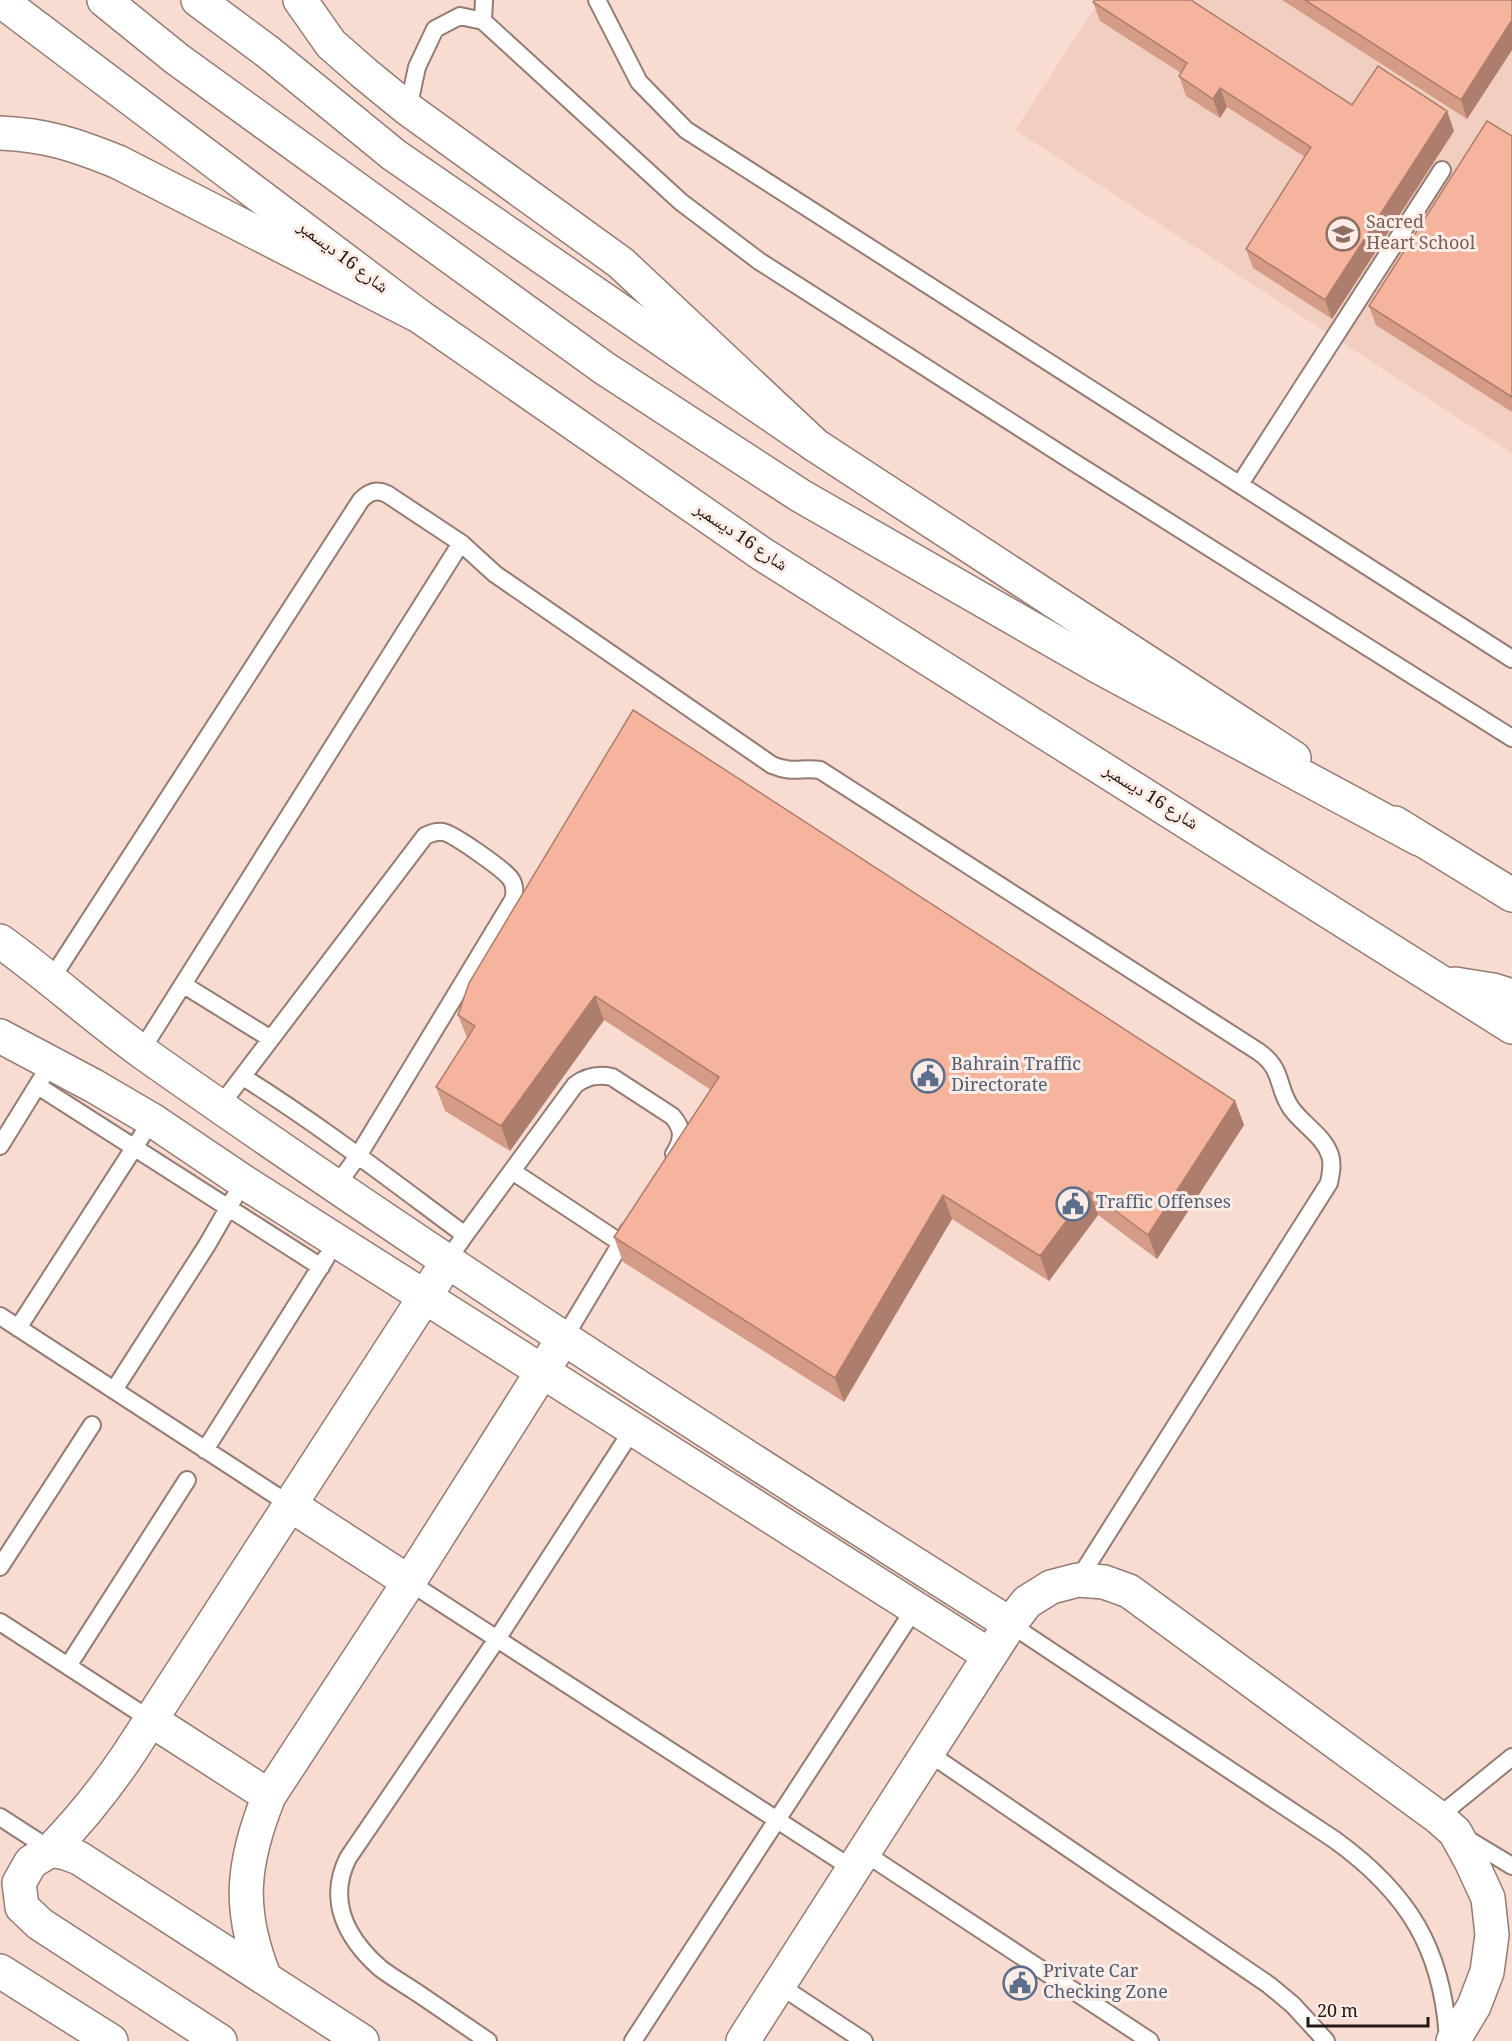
<svg xmlns="http://www.w3.org/2000/svg" width="1512" height="2041" font-family="Georgia,'Noto Naskh Arabic',serif">
  <rect width="100%" height="100%" fill="#f8dcd2"/>
  <!-- built -->
  <path fill="#f2cec1" d="M1100,0H1512V453L1015,130Z"/>
  <g fill="none" stroke-linecap="round" stroke-linejoin="round">
    <!-- service casing -->
    <g stroke="#947c72" stroke-width="20">
      <path id="service" d="M597,0L639,82L686,130L1512,659
        M483,21L484,0
        M408,109L417,67L435,29L460,16L483,21L681,202L759,261L1075,463L1512,738
        M1240,484L1442,170
        M50,981L361,500C369,492 376,489 387,494L461,543L495,574L772,765C793,774 801,767 820,770L1259,1052C1284,1070 1276,1086 1291,1108C1303,1125 1323,1135 1330,1155C1333,1164 1331,1173 1329,1183L1078,1580
        M184,985L271,1039
        M141,1051L461,543
        M243,1077C320,1125 392,1181 465,1235
        M38,1086L321,1267
        M220,1106L425,836C432,833 436,831 443,832C454,834 503,869 510,878C515,884 515,893 513,900L358,1156L337,1185
        M0,1146L42,1078
        M512,1171L621,1243
        M447,1261L465,1235L575,1085C587,1076 598,1074 612,1077L672,1116C684,1129 683,1140 674,1154
        M0,1316L289,1504
        M18,1328L152,1120
        M564,1338L629,1230
        M114,1390L207,1245L234,1198
        M205,1450L326,1258
        M0,1567L92,1425
        M409,1582L853,1869
        M0,1622L151,1720
        M1010,1624L1335,1840C1408,1893 1443,1949 1448,2040
        M68,1666L187,1480
        M927,1752L1269,1985L1293,2005L1326,2041
        M0,1817L51,1850
        M1438,1817L1512,1757
        M1464,1837L1512,1866
        M863,1852L1150,2041
        M779,1985L864,2041
        M488,2041C466,2026 444,2011 422,1996C409,1987 393,1978 380,1968C346,1938 327,1900 348,1858L497,1639L633,1429
        M633,2041L915,1608"/>
    </g>
    <!-- minor casing -->
    <g stroke="#947c72" stroke-width="36">
      <path id="minor" d="M0,941C50,977 95,1018 145,1054C427,1253 718,1440 1010,1624
        M0,1036L94,1086L152,1120L244,1182L989,1655
        M289,1504L409,1582
        M151,1720L269,1796
        M51,1850C80,1820 105,1789 128,1755L437,1278
        M0,1971L111,2041
        M265,1978C237,1910 242,1863 269,1796L409,1582L554,1353
        M220,2041L40,1924L22,1907L19,1883L31,1862L51,1850L66,1853L79,1858L362,2041
        M743,2041L1010,1624L1027,1602L1051,1587L1078,1580L1104,1582L1129,1591L1438,1817L1455,1832L1471,1861L1488,1898L1492,1935L1487,1972L1474,2006L1453,2041"/>
    </g>
    <!-- secondary casing -->
    <g stroke="#947c72" stroke-width="36">
      <path id="secondary" d="M0,0L419,316L762,554L1512,1027
        M198,0L268,52L394,155L815,445L1294,758
        M1395,823L1512,895
        M1455,984L1493,990L1512,996"/>
    </g>
    <!-- primary casing -->
    <g stroke="#947c72" stroke-width="36">
      <path id="primary" d="M104,0L177,59L604,368L801,496L1099,667L1419,839
        M300,0L331,44L364,73L408,109L621,263L815,445
        M0,133C47,135 76,145 118,162L419,316"/>
    </g>
    <!-- service -->
    <use href="#service" stroke="#fff" stroke-width="16"/>
    <!-- minor -->
    <use href="#minor" stroke="#fff" stroke-width="33"/>
    <!-- secondary -->
    <use href="#secondary" stroke="#fff" stroke-width="33"/>
    <!-- primary -->
    <use href="#primary" stroke="#fff" stroke-width="33"/>
  </g>
  <!-- wall -->
  <path fill="#d49b86" d="M1282,0H1512V50L1467,119Z
    M1093,2L1352,105L1447,111L1454,131L1332,319L1253,268L1246,249L1305,157L1227,107L1220,118L1186,96L1179,76L1181,73L1100,21Z
    M1512,136V412L1376,325L1369,306Z
    M633,710L1235,1101L1244,1125L1157,1259L1098,1215L1049,1281L952,1219L844,1402L623,1262L614,1237L711,1090L604,1020L510,1151L445,1111L436,1087L467,1038L458,1015Z"/>
  <!-- shaded-wall -->
  <path fill="#ad7e6d" d="M1512,20V50L1467,119L1461,100Z
    M1220,88L1227,107L1220,118L1213,99Z
    M1447,111L1454,131L1332,319L1325,300Z
    M595,996L604,1020L510,1151L501,1126Z
    M1235,1101L1244,1125L1157,1259L1148,1235Z
    M1089,1191L1098,1215L1049,1281L1040,1256Z
    M943,1195L952,1219L844,1402L835,1378Z"/>
  <!-- building -->
  <path fill="#f7b49c" stroke="#ad7e6d" stroke-width="1.5" d="M1095,0H1191L1352,105L1378,66L1447,111L1325,300L1246,249L1311,147L1220,88L1213,99L1179,76L1187,63L1093,2Z
    M1305,0H1512V20L1461,100Z
    M1487,121L1512,136V397L1369,306Z
    M633,710L1235,1101L1148,1235L1089,1191L1040,1256L943,1195L835,1378L614,1237L719,1077L595,996L501,1126L436,1087L475,1026L458,1015L469,983Z"/>
  <!-- icons -->
  <defs>
    <g id="school-ring" transform="scale(1.725)"><circle r="9.5" fill="#fdece6" stroke="#8d6e63" stroke-width="1.5"/><path d="M0-5L7-2L0 1L-7-2ZM-4 1L0 2.5L4 1V4Q0 6-4 4Z" fill="#8d6e63"/></g>
    <g id="civic-ring" transform="scale(1.725)"><circle r="9.5" fill="#fdece6" stroke="#5c6f8a" stroke-width="1.5"/><path d="M-.6-6.5H3V-4.5H.6V-3L4-1V1h2V6H-6V1h2V-1L-.6-3ZM-1.2 2.5V6h2.4V2.5Z" fill="#5c6f8a"/></g>
  </defs>
  <g fill-rule="evenodd">
    <use href="#school-ring" x="1343" y="234"/>
    <use href="#civic-ring" x="928" y="1076"/>
    <use href="#civic-ring" x="1073" y="1204"/>
    <use href="#civic-ring" x="1020" y="1983"/>
  </g>
  <g text-anchor="middle" dominant-baseline="central" stroke-width="6" stroke-linejoin="round" paint-order="stroke">
    <!-- education labels -->
    <g font-size="18" fill="#785e54" stroke="#fdece6" text-anchor="start">
      <text x="1366" y="224">Sacred<tspan x="1366" dy="21">Heart School</tspan></text>
    </g>
    <!-- street labels -->
    <g font-size="18" fill="#221815" stroke="#fdece6">
      <text transform="translate(342 258) rotate(37)">شارع 16 ديسمبر</text>
      <text transform="translate(740 538) rotate(34)">شارع 16 ديسمبر</text>
      <text transform="translate(1150 798) rotate(32)">شارع 16 ديسمبر</text>
    </g>
    <!-- service labels -->
    <g font-size="18" fill="#4e5e75" stroke="#fdece6" text-anchor="start">
      <text x="951" y="1066">Bahrain Traffic<tspan x="951" dy="21">Directorate</tspan></text>
      <text x="1096" y="1204">Traffic Offenses</text>
      <text x="1043" y="1973">Private Car<tspan x="1043" dy="21">Checking Zone</tspan></text>
    </g>
  </g>
  <!-- scale -->
  <path d="M1308 2017v9h120v-9" fill="none" stroke="#221815" stroke-width="3"/>
  <text x="1317" y="2017" font-size="18" fill="#221815" stroke="#fdece6" stroke-width="4.5" paint-order="stroke">20 m</text>
</svg>
